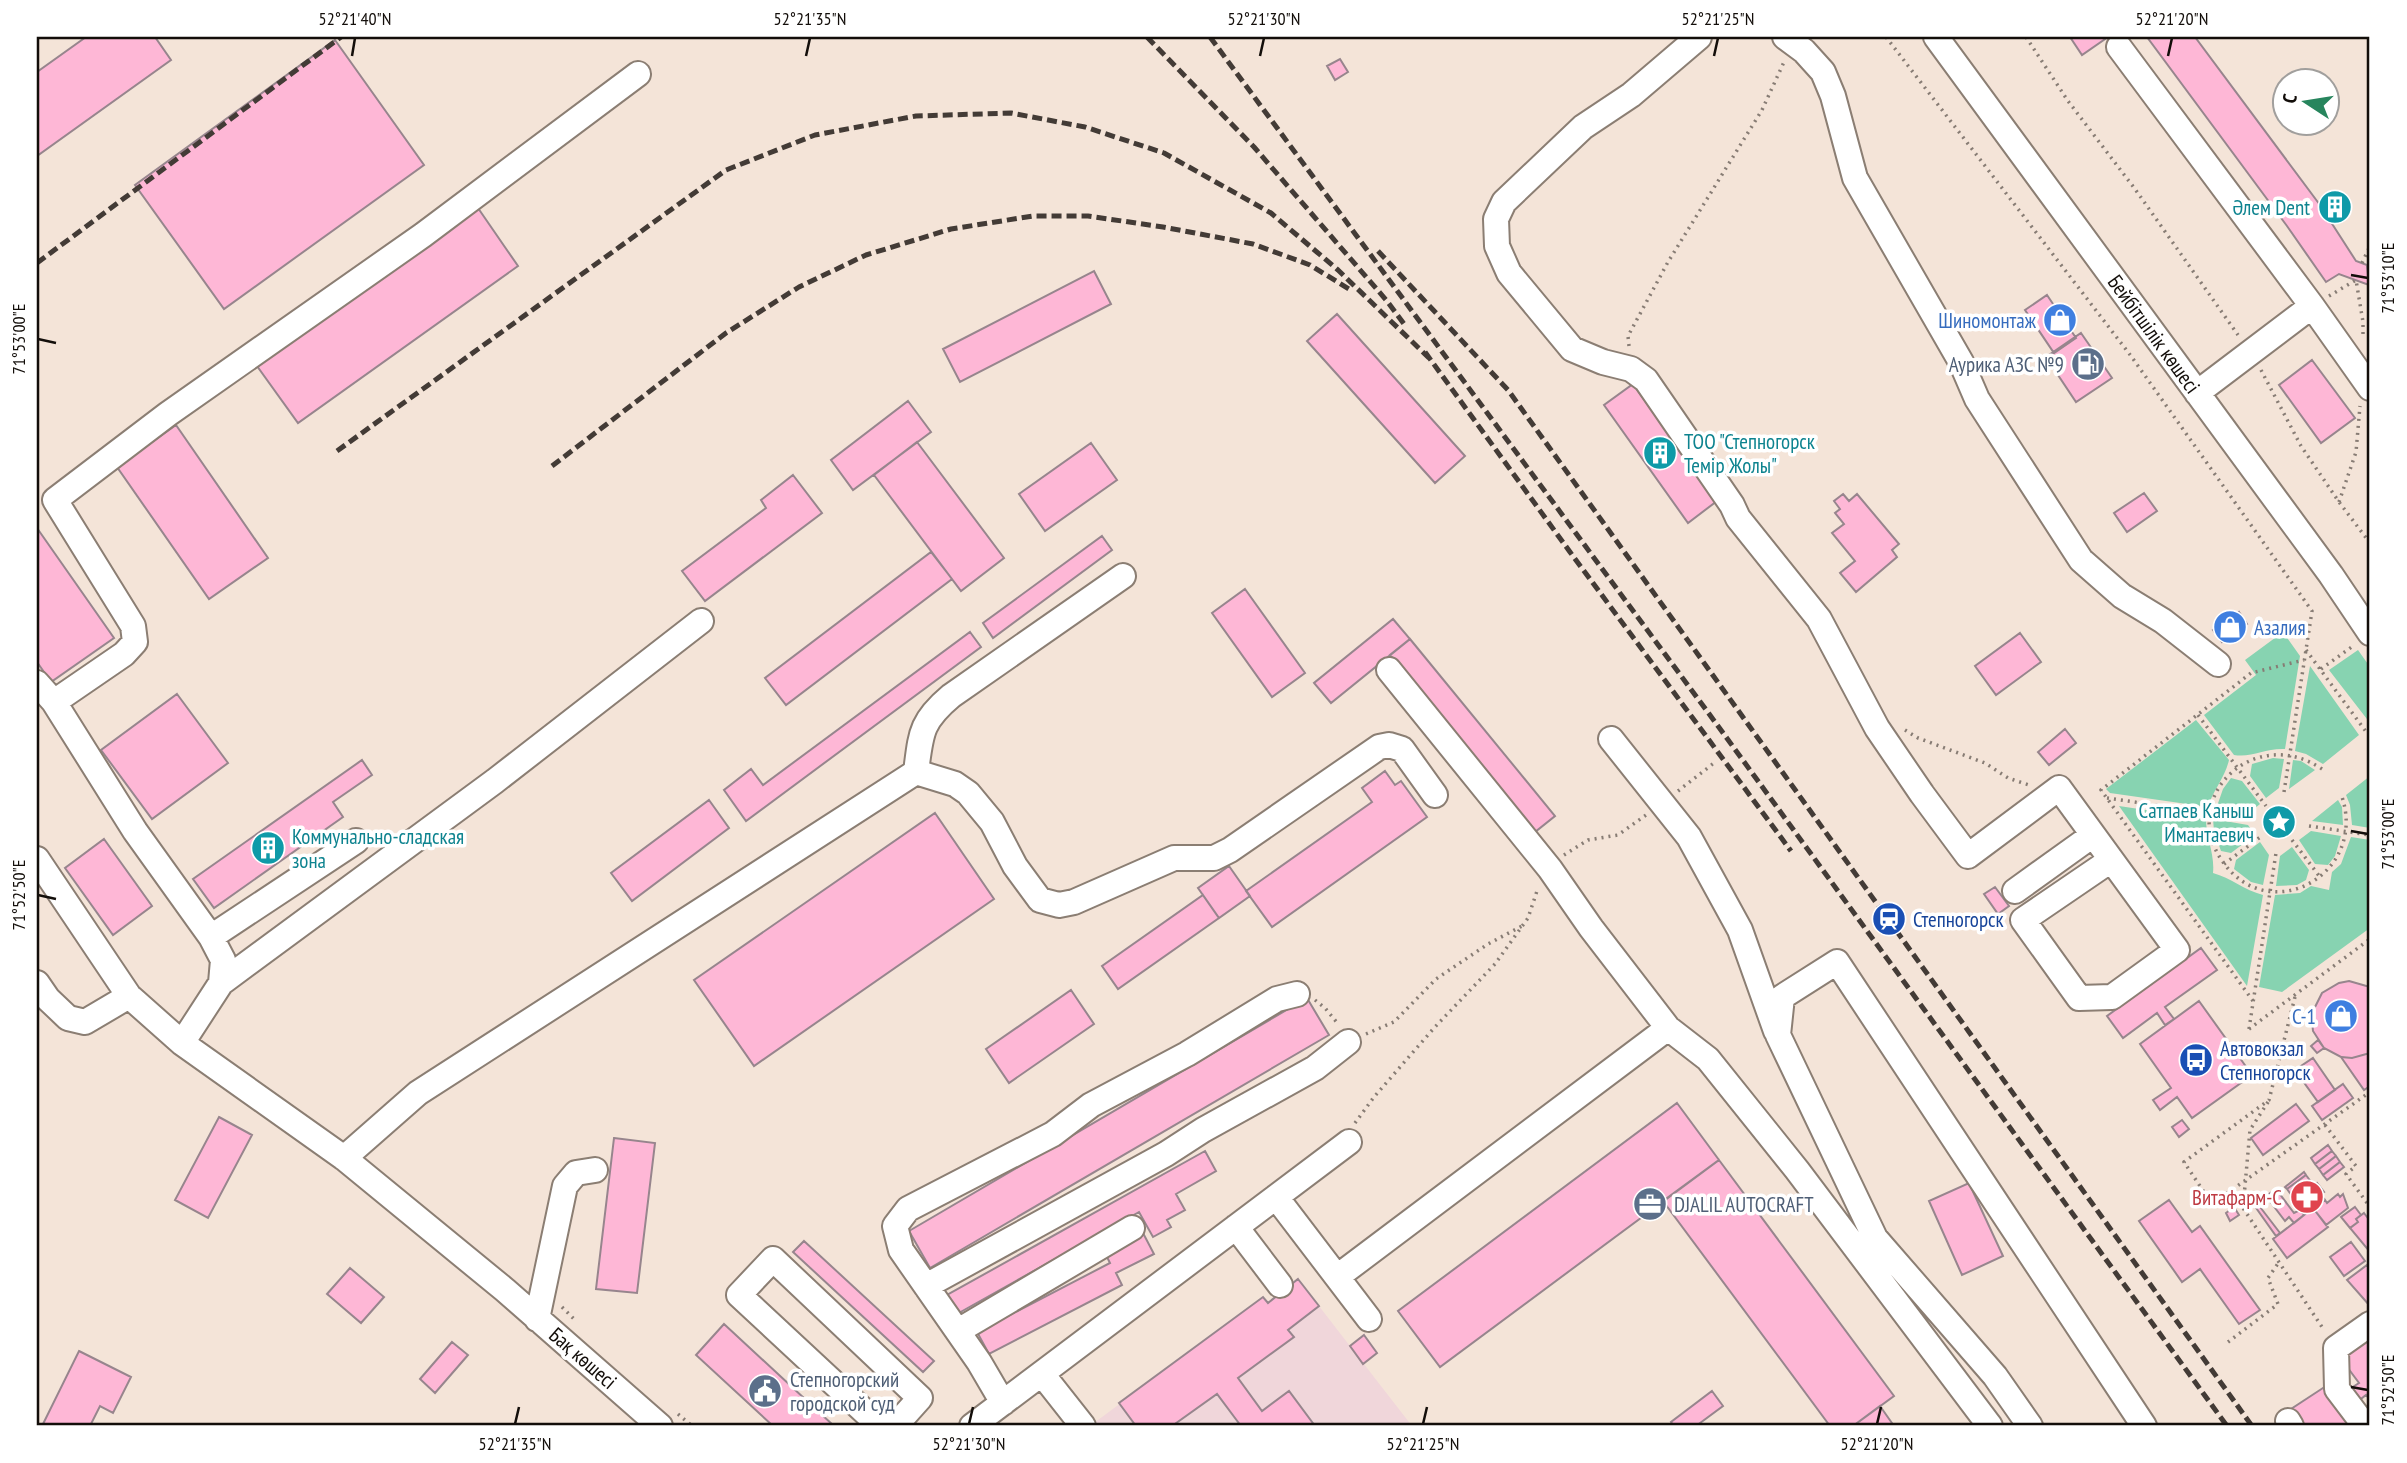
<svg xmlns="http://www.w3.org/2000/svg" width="2407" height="1463" font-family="'PT Sans Narrow',sans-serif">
  <rect width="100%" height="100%" fill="#f4e4d8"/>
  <!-- industrial -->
  <path fill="#f0d6da" d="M1298,1279L1412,1426H1090L1263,1297L1269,1303Z"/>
  <!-- green -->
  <path fill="#87d3b1" d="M2283,632L2300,656L2285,749C2265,748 2252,758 2234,755L2204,715L2256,675L2245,660Z
    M2358,650L2370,667V723L2329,670Z
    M2310,666L2359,735L2323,764L2306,754L2295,751Z
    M2196,720L2229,760C2225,778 2213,790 2208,807L2110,793L2106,789Z
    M2273,758L2284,759L2279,788L2266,798L2250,776L2252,764Z
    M2293,760L2301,761L2315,770L2289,789Z
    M2370,776V828L2352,825L2350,805L2346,795Z
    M2231,778L2242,781L2260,804L2248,814L2216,809L2223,789Z
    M2338,800L2342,807L2343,825L2312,821Z
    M2119,806L2206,819C2206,838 2215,854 2213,873C2231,878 2244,890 2263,895L2247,986Z
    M2213,819L2248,825L2255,835L2231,853L2221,851L2214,831Z
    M2311,831L2341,836L2335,856L2328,865L2315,864L2299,840Z
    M2351,837L2370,840V928L2282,992L2259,987L2275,895L2300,893L2311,886L2329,890L2332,872L2341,864Z
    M2260,842L2269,855L2263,885L2251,882L2234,869L2236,860Z
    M2292,847L2309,870L2306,880L2297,885L2276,886L2280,856Z"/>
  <!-- building -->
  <path fill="#feb7d6" stroke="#97858d" stroke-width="2" d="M86,37H155L171,60L37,156V72Z
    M2070,37H2108L2082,55Z
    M2147,37H2195L2320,205L2356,261L2367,265L2369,285L2339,274L2326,282L2287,226Z
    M335,40L424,165L224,309L135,185Z
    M1340,59L1348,72L1335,80L1327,66Z
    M2337,192L2349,208L2330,222L2320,205Z
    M478,208L518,266L298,423L257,366Z
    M1094,271L1111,304L960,382L943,349Z
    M2047,295L2076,338L2054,353L2025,310Z
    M1337,314L1465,456L1435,483L1307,341Z
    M2081,333L2112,378L2076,402L2046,357Z
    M2312,360L2355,418L2321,443L2279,385Z
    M1633,384L1717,501L1688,523L1604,405Z
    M908,401L931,432L853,490L831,460Z
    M176,425L268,558L209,599L117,467Z
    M917,442L1004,558L961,591L874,475Z
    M1091,443L1117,480L1045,531L1019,494Z
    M793,475L822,513L705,601L682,571L766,508L761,500Z
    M2144,493L2157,511L2127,532L2114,513Z
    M1843,494L1849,501L1857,494L1899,544L1892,550L1897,557L1856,592L1840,573L1855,561L1832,533L1844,524L1835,513L1840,509L1834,501Z
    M37,528L114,638L51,682L37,662Z
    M1102,536L1112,550L993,638L983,623Z
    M931,552L952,579L786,705L765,678Z
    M1245,589L1305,673L1272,697L1212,613Z
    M2239,612L2247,624L2222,642L2213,630Z
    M1393,619L1410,639L1331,703L1314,683Z
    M970,632L981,647L746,821L724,790L751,769L763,785Z
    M2020,633L2041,662L1996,695L1975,666Z
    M1410,639L1555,816L1535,832L1390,655Z
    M177,694L228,763L152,819L101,750Z
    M2065,729L2076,743L2049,765L2038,752Z
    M362,760L372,775L333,802L343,817L214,908L193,879Z
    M1385,771L1395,785L1401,781L1427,817L1272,927L1246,891L1372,802L1362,788Z
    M709,800L729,828L632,901L611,873Z
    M935,813L994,899L754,1066L694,980Z
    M104,839L152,906L113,935L65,868Z
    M1229,866L1250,896L1219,918L1198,888Z
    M1995,887L2009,906L1998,914L1984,894Z
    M1203,895L1219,918L1118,989L1102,966Z
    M2201,948L2217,970L2165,1007L2174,1019L2165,1025L2157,1013L2123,1038L2107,1016Z
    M2349,981L2370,987V1053L2352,1058L2341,1057L2324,1048L2313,1031L2312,1021L2313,1011L2322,993L2339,983Z
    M1071,990L1094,1024L1009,1083L986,1049Z
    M1307,998L1329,1035L930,1268L909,1231Z
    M2199,1001L2252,1075L2192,1118L2177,1097L2160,1110L2153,1100L2171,1088L2140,1044Z
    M2318,1040L2324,1048L2317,1053L2311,1046Z
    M2370,1053V1086L2364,1090L2341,1057L2352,1058Z
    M2313,1058L2335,1090L2318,1102L2295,1070Z
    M2343,1084L2353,1098L2322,1120L2312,1106Z
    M1677,1103L1719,1160L1440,1367L1398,1311Z
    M2296,1104L2309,1121L2263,1155L2251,1138Z
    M219,1117L252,1135L208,1218L175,1200Z
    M2182,1120L2189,1129L2179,1137L2172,1127Z
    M614,1138L655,1143L637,1293L596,1289Z
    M2328,1145L2332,1151L2315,1164L2311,1158Z
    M1205,1151L1216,1171L1176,1194L1185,1210L1167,1220L1171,1227L1153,1237L1139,1212L957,1314L947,1295Z
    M2332,1151L2336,1156L2319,1169L2315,1164Z
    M2336,1156L2340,1162L2323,1175L2319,1169Z
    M1719,1160L1894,1396L1853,1426H1830L1663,1201Z
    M2340,1162L2344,1167L2327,1180L2323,1175Z
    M2304,1172L2306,1175L2287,1189L2285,1187Z
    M2306,1175L2314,1186L2317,1183L2324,1192L2320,1194L2325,1200L2305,1214L2287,1189Z
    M1969,1183L2003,1256L1962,1275L1929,1201Z
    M2276,1189L2294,1213L2300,1210L2304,1215L2294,1223L2289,1217L2285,1221L2266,1196Z
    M2338,1194L2340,1197L2343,1194L2348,1208L2326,1225L2313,1208L2325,1200L2327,1203Z
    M2169,1200L2192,1232L2200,1226L2260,1310L2239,1324L2200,1269L2182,1282L2139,1221Z
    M2257,1203L2280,1233L2276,1236L2254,1205Z
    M2234,1207L2239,1215L2230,1221L2226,1213Z
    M2355,1207L2361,1215L2356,1219L2358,1222L2350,1228L2341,1217Z
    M2313,1208L2328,1227L2287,1258L2273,1239Z
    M2364,1213L2370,1221V1252L2350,1228L2358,1222L2356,1219Z
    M1143,1233L1154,1254L1116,1273L1122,1285L989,1354L977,1332L1110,1263L1105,1253Z
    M804,1241L934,1361L923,1372L793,1252Z
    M2351,1242L2365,1261L2344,1276L2330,1257Z
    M2367,1265L2370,1269V1306L2347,1280Z
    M350,1268L384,1297L361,1323L327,1294Z
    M1298,1279L1319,1306L1288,1330L1294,1337L1238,1378L1262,1411L1289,1391L1315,1426H1241L1217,1394L1172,1426H1136L1119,1403L1263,1297L1268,1303Z
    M724,1324L834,1426H773L696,1355Z
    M2361,1333L2370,1345V1400L2366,1395L2357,1402L2348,1390L2359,1383L2336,1352Z
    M1364,1335L1377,1353L1363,1364L1350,1346Z
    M452,1342L468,1355L435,1393L420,1379Z
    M79,1351L131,1377L113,1413L100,1406L90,1426H42Z
    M2326,1386L2355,1426H2303L2291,1409Z
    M1712,1391L1723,1406L1696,1426H1674L1671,1422Z
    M1880,1406L1894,1426H1853Z"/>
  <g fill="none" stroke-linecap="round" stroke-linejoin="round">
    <!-- minor casing -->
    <g stroke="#8b7e73" stroke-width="28">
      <path id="minor" d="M1699,37L1631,95L1583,127L1504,202L1496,219L1497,246L1509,273L1572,349L1603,362L1631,369L1646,380L1732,505L1738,518L1819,619L1877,728L1922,794L1968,856L2059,788L2177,950L2112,997L2079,998L2023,920L2111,860
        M1785,37L1804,51L1823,72L1833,96L1855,178L1961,362L1977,399L2081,560L2122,596L2163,621L2218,664
        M1936,37L2331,575L2370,633
        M2119,47L2312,306L2370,388
        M2197,393L2312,306
        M1389,670L1550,869L1591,928L1668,1028
        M37,683L54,702L135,831L211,937L223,960L221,983
        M54,702L124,654L135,642L133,626L55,500L168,414L423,235L638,74
        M1611,739L1689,837L1740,930L1776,1031
        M916,772L955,784L968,793L992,822L1015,866L1040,900L1059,905L1074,902L1174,858H1214L1230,850L1379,747L1389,745L1402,749L1435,795
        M37,859L129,996L182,1043L344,1158L505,1290L660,1426
        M2015,891L2093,835
        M211,937L356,841
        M37,983L48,999L68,1018L85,1022L129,996
        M182,1043L221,983L495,781L701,621
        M344,1158L418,1093L916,772C921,734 920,722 951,696L1123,576
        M1276,1197L1369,1319
        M1236,1227L1280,1285
        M1337,1277L1668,1028L1708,1059L1797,1170L1990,1426
        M926,1286L1166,1154L1203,1130L1315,1068L1348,1042
        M537,1319L565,1186L576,1173L595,1170
        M958,1331L1132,1228
        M1042,1374L1083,1426
        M1003,1403L979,1362L901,1250L895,1226L908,1209L1053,1134L1091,1105L1187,1054L1277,999L1297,994
        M2288,1421L2291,1426
        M880,1426L739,1295L773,1259L920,1398L895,1426
        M972,1426L1349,1142
        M2030,1426L1995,1376L1875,1238L1778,1035L1782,997L1837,962L2144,1426
        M2365,1426L2337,1389L2336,1348L2370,1324"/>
    </g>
    <!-- path -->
    <path stroke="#877c74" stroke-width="3.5" stroke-dasharray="2 5" stroke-linecap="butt" d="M1886,37L2131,356L2312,611L2284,792
      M2026,37L2068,101L2135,189L2238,335
      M2362,263L2370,246
      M2329,296L2356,280L2363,322V339
      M1629,346L1628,336L1668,262L1762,110L1784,62
      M2261,370L2301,446L2339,502L2370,543
      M2339,502L2356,452L2360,406
      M2306,650L2367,733
      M2321,669L2353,646
      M2198,715L2266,806
      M1905,730L1918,738L1985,763L2008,778L2029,785
      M2322,769C2254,723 2177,798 2223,862C2270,929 2370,873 2341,794
      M1678,791L1714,763
      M2107,798L2250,819
      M2309,826L2370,835
      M2292,840L2320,877
      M1564,855L1588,840L1618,835L1646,815
      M2224,864L2263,835
      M2295,997L2269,1100L2184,1162L2212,1204L2370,1092
      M1315,1000L1325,1008L1339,1025
      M2253,1001L2101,790L2251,673L2304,660
      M2249,1029L2276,853
      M2249,1029L2370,939
      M1366,1034L1394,1022L1436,979L1488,944L1522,926
      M2268,1102L2250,1130L2243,1208L2324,1330
      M1355,1123L1374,1097L1434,1028L1495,964L1528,918L1538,888
      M2325,1125L2356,1166L2346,1174L2370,1207
      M562,1307L574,1319
      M2228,1342L2278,1304L2268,1278L2279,1262
      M678,1414L692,1426"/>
    <!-- minor -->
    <use href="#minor" stroke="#fff" stroke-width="24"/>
    <!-- rail -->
    <path stroke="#433b36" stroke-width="5" stroke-dasharray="10 5" stroke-linecap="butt" d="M1147,37L1254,147L1387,301L1404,324
      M1210,37L1718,726L2227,1426
      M1378,251L1508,390L2252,1426
      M37,263L341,37
      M1425,352L1570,552L1791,851
      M337,451L726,170L815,135L916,116L1011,113L1085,127L1164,153L1271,213L1338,270L1429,358
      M552,466L726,333L799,287L866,255L951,229L1033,216H1088L1163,227L1253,244L1310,265L1349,289"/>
  </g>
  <!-- ticks -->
  <path fill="none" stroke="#130e0a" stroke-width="2.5" d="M352,56L355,38M806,56L810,38M1260,56L1264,38M1714,56L1718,38M2168,56L2172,38M2351,275L2368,278M38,339L56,343M2351,831L2368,834M38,895L56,899M2351,1387L2368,1390M515,1424L519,1407M969,1424L973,1407M1423,1424L1427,1407M1877,1424L1881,1407"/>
  <!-- icons -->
  <defs>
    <g id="building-disc" transform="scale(1.75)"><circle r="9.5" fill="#0f9aa8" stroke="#fff"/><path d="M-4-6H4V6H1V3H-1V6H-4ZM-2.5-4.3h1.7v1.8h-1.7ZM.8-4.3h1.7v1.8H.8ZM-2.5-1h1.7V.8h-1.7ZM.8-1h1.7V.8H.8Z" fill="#fff"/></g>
    <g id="shop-disc" transform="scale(1.75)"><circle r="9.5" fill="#3f7fe0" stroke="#fff"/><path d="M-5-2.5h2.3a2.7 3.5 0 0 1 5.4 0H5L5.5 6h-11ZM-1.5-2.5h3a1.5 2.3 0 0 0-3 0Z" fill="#fff"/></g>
    <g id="fuel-disc" transform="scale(1.75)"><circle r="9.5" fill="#5c6f8a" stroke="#fff"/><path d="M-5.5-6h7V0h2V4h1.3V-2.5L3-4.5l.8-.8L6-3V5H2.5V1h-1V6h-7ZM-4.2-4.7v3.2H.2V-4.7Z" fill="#fff"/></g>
    <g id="sight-disc" transform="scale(1.75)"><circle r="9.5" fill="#0f9aa8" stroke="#fff"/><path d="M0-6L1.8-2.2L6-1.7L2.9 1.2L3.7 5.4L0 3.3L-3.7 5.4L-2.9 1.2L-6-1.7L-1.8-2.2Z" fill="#fff"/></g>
    <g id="station-disc" transform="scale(1.75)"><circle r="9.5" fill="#1a4fb4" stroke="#fff"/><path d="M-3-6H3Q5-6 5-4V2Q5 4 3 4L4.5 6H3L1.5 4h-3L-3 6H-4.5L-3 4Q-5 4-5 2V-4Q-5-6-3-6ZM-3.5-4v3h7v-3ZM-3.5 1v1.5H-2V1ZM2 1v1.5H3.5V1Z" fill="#fff"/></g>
    <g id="bus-disc" transform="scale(1.75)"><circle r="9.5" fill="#1a4fb4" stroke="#fff"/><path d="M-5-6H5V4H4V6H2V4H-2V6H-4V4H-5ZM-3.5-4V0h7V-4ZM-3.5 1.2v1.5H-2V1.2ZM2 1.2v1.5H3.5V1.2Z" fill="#fff"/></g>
    <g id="pharmacy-disc" transform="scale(1.75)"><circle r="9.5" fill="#e0444e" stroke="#fff"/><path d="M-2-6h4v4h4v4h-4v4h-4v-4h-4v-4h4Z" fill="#fff"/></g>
    <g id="office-disc" transform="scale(1.75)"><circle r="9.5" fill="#5c6f8a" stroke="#fff"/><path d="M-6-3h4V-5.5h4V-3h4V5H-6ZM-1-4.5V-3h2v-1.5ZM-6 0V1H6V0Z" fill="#fff"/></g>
    <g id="civic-disc" transform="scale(1.75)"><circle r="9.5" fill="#5c6f8a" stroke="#fff"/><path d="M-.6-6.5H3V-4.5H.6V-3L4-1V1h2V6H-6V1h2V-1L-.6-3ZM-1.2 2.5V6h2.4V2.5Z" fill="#fff"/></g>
  </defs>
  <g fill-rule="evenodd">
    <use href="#building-disc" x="2335" y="207"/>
    <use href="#shop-disc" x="2060" y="320"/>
    <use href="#fuel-disc" x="2088" y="364"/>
    <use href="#building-disc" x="1660" y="453"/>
    <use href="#shop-disc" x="2230" y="627"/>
    <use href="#sight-disc" x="2279" y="822"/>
    <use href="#building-disc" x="268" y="848"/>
    <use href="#station-disc" x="1889" y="919"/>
    <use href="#shop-disc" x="2341" y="1016"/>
    <use href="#bus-disc" x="2196" y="1060"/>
    <use href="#pharmacy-disc" x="2307" y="1197"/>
    <use href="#office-disc" x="1650" y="1204"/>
    <use href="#civic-disc" x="765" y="1391"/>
  </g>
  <g text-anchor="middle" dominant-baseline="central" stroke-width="7" stroke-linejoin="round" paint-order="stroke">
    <!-- culture labels -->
    <g font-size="21" fill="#0d838f" stroke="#fff" text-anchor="end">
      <text x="2310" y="207">Әлем Dent</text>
      <text x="1684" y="441" text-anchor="start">ТОО "Степногорск<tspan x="1684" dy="24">Темiр Жолы"</tspan></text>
      <text x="2254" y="810">Сатпаев Каныш<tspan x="2254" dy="24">Имантаевич</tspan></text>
      <text x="292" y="836" text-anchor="start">Коммунально-сладская<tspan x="292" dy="24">зона</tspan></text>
    </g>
    <!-- shop labels -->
    <g font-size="21" fill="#366cbe" stroke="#fff" text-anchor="end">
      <text x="2036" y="320">Шиномонтаж</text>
      <text x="2254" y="627" text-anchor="start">Азалия</text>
      <text x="2316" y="1016">C-1</text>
    </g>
    <!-- street labels -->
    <g font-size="21" fill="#130e0a" stroke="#fff">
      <text transform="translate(2154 334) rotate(54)">Бейбітшілік көшесі</text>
      <text transform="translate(583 1358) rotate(41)">Бақ көшесі</text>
    </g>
    <!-- service labels -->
    <g font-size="21" fill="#4e5e75" stroke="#fff" text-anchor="start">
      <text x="2064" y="364" text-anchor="end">Аурика АЗС №9</text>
      <text x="1674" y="1204">DJALIL AUTOCRAFT</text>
      <text x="790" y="1379">Степногорский<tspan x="790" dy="24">городской суд</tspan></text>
    </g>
    <!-- transit labels -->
    <g font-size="21" fill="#164399" stroke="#fff" text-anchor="start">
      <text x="1913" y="919">Степногорск</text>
      <text x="2220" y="1048">Автовокзал<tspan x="2220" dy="24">Степногорск</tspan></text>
    </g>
    <!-- health labels -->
    <g font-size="21" fill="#be3a42" stroke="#fff" text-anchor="end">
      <text x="2282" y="1197">Витафарм-С</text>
    </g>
  </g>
  <!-- border -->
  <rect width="2407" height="1463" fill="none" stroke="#ffffff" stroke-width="77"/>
  <!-- north arrow -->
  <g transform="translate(2306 102) rotate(282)"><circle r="33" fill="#ffffff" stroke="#a19f9d" stroke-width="2"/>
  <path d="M0-5L12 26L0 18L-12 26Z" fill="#27855d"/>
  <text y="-10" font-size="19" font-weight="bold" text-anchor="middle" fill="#130e0a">С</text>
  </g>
  <rect x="38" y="38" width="2330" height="1386" fill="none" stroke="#130e0a" stroke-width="2.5"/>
  <g font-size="18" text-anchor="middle" fill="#130e0a">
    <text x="355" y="25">52°21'40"N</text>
    <text x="810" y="25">52°21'35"N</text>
    <text x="1264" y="25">52°21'30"N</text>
    <text x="1718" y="25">52°21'25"N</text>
    <text x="2172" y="25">52°21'20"N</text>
    <text transform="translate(2388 278) rotate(-90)" y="6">71°53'10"E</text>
    <text transform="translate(19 339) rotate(-90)" y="6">71°53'00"E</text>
    <text transform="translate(2388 834) rotate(-90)" y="6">71°53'00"E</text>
    <text transform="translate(19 895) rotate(-90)" y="6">71°52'50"E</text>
    <text transform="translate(2388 1390) rotate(-90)" y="6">71°52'50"E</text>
    <text x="515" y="1450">52°21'35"N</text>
    <text x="969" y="1450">52°21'30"N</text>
    <text x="1423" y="1450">52°21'25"N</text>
    <text x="1877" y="1450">52°21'20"N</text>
  </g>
</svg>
